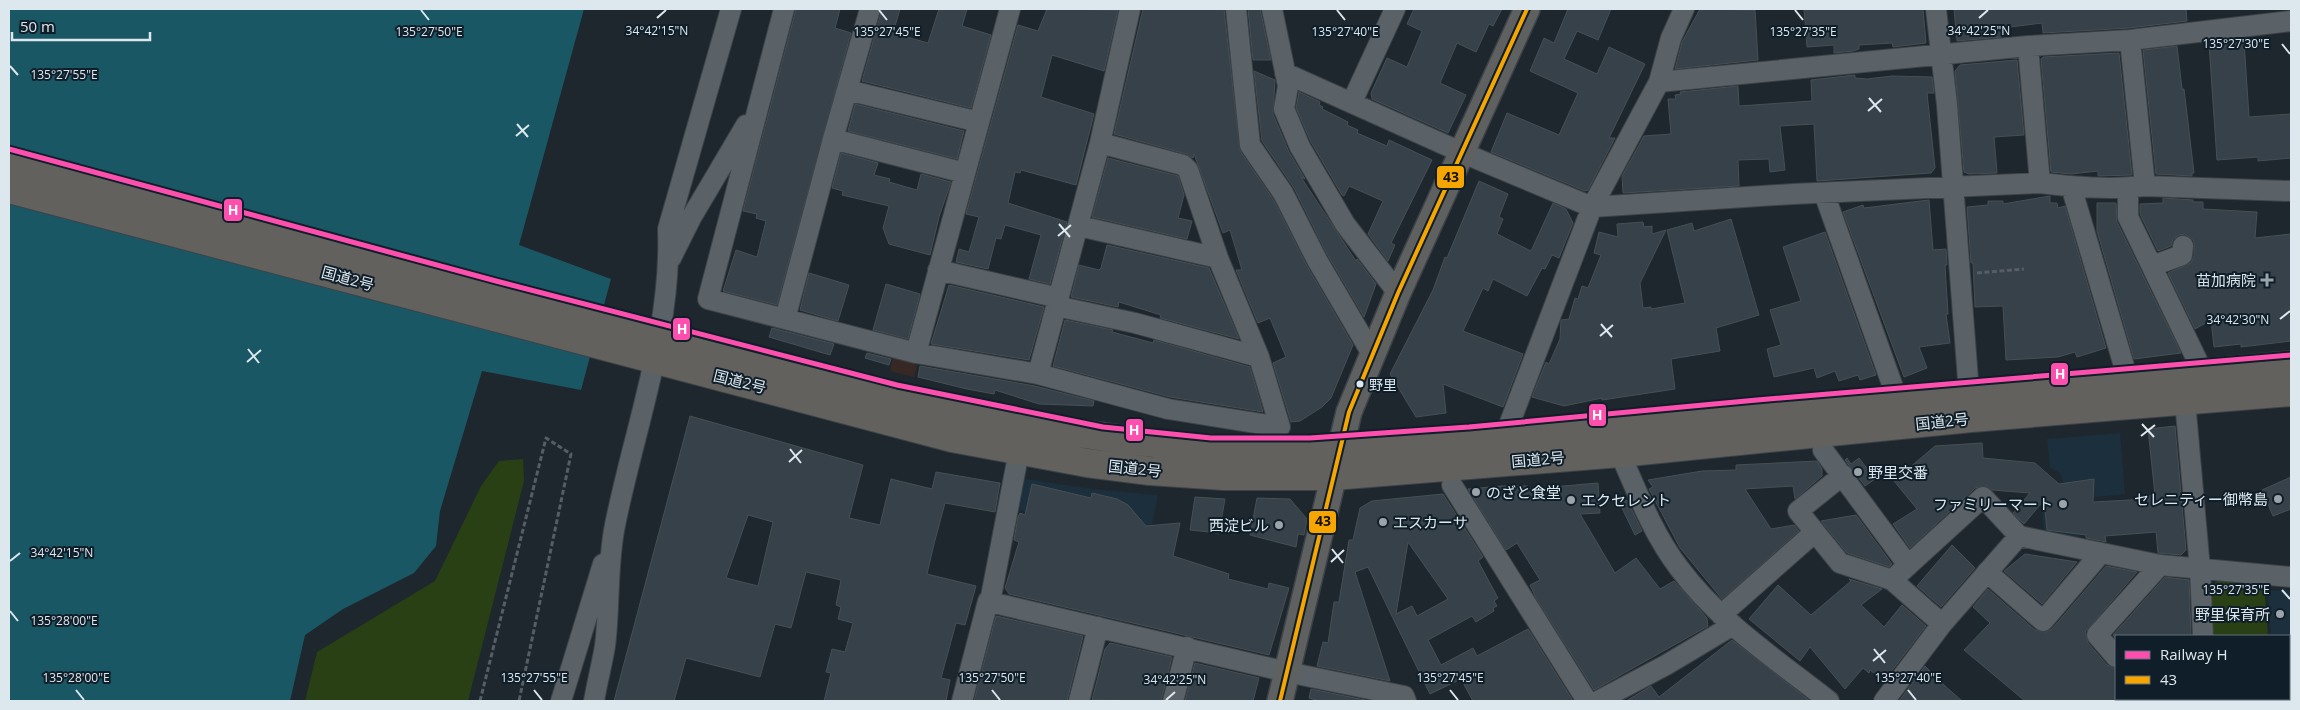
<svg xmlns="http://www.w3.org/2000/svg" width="2300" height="710" font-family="'Open Sans','Noto Sans JP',sans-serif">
  <rect width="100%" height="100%" fill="#1e272d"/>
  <!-- built -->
  <path fill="#1b2f3d" d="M2120,433L2125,494L2077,499L2079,537L2044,531L2042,510L2063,482L2060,473L2050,468L2047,439Z
    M1025,479L1093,489L1158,495L1146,554L1017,509Z
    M2291,590V678H2289V636H2271L2268,591Z"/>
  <!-- industrial -->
  <path fill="#372825" d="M895,351L919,357L914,377L890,371Z"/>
  <!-- green -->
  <path fill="#294015" d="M523,459L524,481L468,701H305L317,652L435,581L481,486L499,461Z
    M2217,581L2264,584L2268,636H2213L2209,589Z"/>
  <!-- water -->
  <path fill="#1a5765" d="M9,9H584L519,245L611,279L581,390L482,371L440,511L436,546L414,573L343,609L305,635L290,701H9Z"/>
  <!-- building -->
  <path fill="#364149" stroke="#474f54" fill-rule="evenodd" d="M796,9H840L835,28L851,33L777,305L723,291L736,250L757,257L766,221L756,218L757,214L743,211Z
    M882,9H900L893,33L928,43L939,9H967L962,26L991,35L971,108L862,81Z
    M1047,9L1118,10L1104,71L1052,55L1041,97L1094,114L1076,185L1021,170L1020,173L1015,172L1008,203L1067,222L1050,284L1029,279L1041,235L1005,225L1001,239L996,238L988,269L956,262L959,249L969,252L979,217L966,214L1018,25L1038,31Z
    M1143,9H1224L1240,151L1273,199L1307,266L1353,345L1331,398L1322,407L1300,421L1291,422L1273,363L1286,357L1270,318L1258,323L1236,270H1242L1230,230L1223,233L1194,154L1193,158L1186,154L1114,134Z
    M1248,9H1260L1271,60H1253Z
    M1414,9H1502L1493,26L1489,24L1476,52L1457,43L1440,83L1466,95L1448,133L1372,99L1371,93L1387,58L1407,67L1422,31L1407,24Z
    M1568,9H1611L1598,40L1577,31L1564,59L1597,74L1609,47L1645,64L1609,138H1615L1588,190L1585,191L1491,152L1507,113L1559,135L1578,93L1530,71L1544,38L1554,43Z
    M1700,9L1755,10L1758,60L1675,69L1682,42Z
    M1804,9H1923L1926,43L1893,47L1892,43L1859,45V49L1853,51L1834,53V45L1807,47Z
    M1954,9H2186L2187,21L2129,28L2043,33L2042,23L2002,28V37L1957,41Z
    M2244,41L2249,117L2291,114V158L2258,161V157L2217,160L2209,44Z
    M2177,46L2182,89H2184L2194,173H2192V176L2156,174L2143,50Z
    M2119,53L2132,175L2098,176V171L2071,174L2051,172L2041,59L2043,57Z
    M2017,60L2024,135L1994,137L1997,173L1969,174L1964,172L1955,71L1960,65Z
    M1254,71L1275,80L1273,114L1289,152L1305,179L1301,177L1356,261L1357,259L1376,284L1364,317L1327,254L1294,188L1262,141Z
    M1855,75V78L1867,79L1892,76L1932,77L1934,93H1927L1935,168L1931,173L1817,181L1814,124L1780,126L1785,170L1770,172L1769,159L1738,160L1739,186L1623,193L1622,176L1644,136L1671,134L1668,99H1676L1675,95L1681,94L1680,92L1738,86L1739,106L1812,101L1811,80Z
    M1299,92L1320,102L1319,105L1323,107L1322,109L1348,122L1347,125L1358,130L1357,133L1387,146L1389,140L1432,160L1391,243L1395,245L1388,261L1368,234L1383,201L1349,186L1344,196L1342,195L1311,142L1296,108Z
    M855,104L964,131L957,159L848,131Z
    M841,153L878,163L874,175L890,179L889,182L917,190L921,174L951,182L939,217L930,255L889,244L883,228L889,206L842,195L843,191L832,188Z
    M1108,158L1178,176L1184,195L1178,218L1192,221L1187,239L1092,217Z
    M1479,181L1508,194L1499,217L1503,219L1497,234L1531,251L1553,203L1566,209L1573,223L1559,258L1552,255L1545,269L1542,268L1527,296L1493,279L1488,291L1483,288L1463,331L1523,354L1503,407L1443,384L1446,413L1416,417L1390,374L1433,290L1445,257L1447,258Z
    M2050,196V203H2057L2058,208L2065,206L2106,348L2077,357L2075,352L2058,357L2006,360L2003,306L1975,307L1973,263H1971L1967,207L1988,205V201H2003V204Z
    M2163,198L2193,200V202H2203V209L2257,212L2255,238L2291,234V341L2241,347V344L2214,347L2211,320L2195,329L2168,273L2191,263L2194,256V241L2185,234L2179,235L2173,239L2171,246L2158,251L2140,214V204L2163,203Z
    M1929,200L1933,250L1946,249L1947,265H1945L1948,314H1946L1950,343L1919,347L1927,368L1904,377L1843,212L1863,205L1864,208Z
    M2097,203H2116L2117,222L2181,353L2134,359L2097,231Z
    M1731,219L1759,315L1716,328L1720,351L1671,359L1675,389L1602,400V398L1564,406L1532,397L1546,362L1549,364L1560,339L1561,320L1569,319L1575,298L1578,299L1582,286L1588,288L1601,255L1594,253L1599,232L1618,237L1617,224L1643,222L1644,227L1652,226V234L1666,230L1640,283L1643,308L1651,307V309L1685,303L1667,230L1692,223L1694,231Z
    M1825,232L1876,375L1860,380L1858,375L1839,381L1835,371L1817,378L1814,368L1774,377L1767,349L1781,345L1770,310L1801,301L1783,247Z
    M1107,245L1209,268L1239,339L1160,318L1161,315L1119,302L1118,307L1071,297L1079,265L1099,270L1101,268Z
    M809,273L849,285L838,321L800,310Z
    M886,284L920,294L908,339L873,330Z
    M949,285L1044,307L1029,360L931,344Z
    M1065,320L1113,330L1112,332L1153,343L1154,340L1250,367L1263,412L1170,397L1053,366Z
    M772,328L834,344L830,355L769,337Z
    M867,353L891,359L889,365L865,358Z
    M920,366L1035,386L1094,401L1093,406L1039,404L995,390L994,394L967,389L918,377Z
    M690,416L863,465L849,518L880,525L891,479L932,489L936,472L1000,483L995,512L945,503L934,544L927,574L976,586L965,625L956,623L941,678L950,680L946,701H824L831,673L826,672L832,649L845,652L853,623L838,619L841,607L836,605L841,580L806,572L791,628L775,624L760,677L686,658L674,701H614ZM748,515L773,522L758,586L726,578Z
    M2175,426L2186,550L2181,555L2158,553L2156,532L2105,536L2106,542L2086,538V535L2047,530L2044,500L2024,524L2013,513L2030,493L1992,490L1986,486L1975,488L1910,548L1893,524L1917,509L1894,481L1935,446L1982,443L1983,458L2035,463L2059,484L2094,479L2093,502L2149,499V496L2155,495L2148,429Z
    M1847,458L1851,464L1859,458L1875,479L1865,486L1845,460Z
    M1817,461L1822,469V476L1795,499L1793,486L1745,489L1771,529L1794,525L1799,531L1722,599L1680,548L1649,489L1653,487L1648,480L1702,471L1736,470V465Z
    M2291,477V509L2273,516L2262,490Z
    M1598,483L1600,513L1580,514L1615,573L1636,558L1660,589L1674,581L1707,618L1708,626L1594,690L1536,598L1530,585L1540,580L1517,543L1506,550L1468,489L1502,486H1528L1529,489Z
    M1032,484L1091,498L1092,493L1117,499L1128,505L1146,526L1180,523L1173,556L1229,574L1228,579L1268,589L1269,583L1289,588L1269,655L1009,594L1005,588L1019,542L1014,540L1018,517L1020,513L1025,515Z
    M1443,494L1483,557L1478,561L1498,598L1494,601L1497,606L1493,608L1494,611L1476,622L1472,616L1428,640L1441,665L1473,648L1477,656L1528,629L1573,701H1473L1461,679L1430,694L1368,567L1355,572L1390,681L1317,666L1323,642L1328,643L1334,602H1339L1349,540H1353L1360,508L1372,501ZM1408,542L1448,599L1417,616L1412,606L1396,614Z
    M1195,497L1225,499L1219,533L1190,530Z
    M1257,498L1290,499L1307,519L1304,535L1298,534L1296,547L1250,535Z
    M1627,500L1642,531L1635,535L1620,504Z
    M1856,515L1892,564L1889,567L1847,553L1821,521Z
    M1952,545L1975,568L1941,607L1917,586Z
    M2025,554L2077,562L2042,604L2004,571Z
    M2106,566L2137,572L2085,632L2088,643L2107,665L2116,669V701H2025L1964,650L1990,623L1973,607L1988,589L2035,630L2046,632L2052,629Z
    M2165,577L2189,580L2191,636H2116V639L2113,635Z
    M1849,579L1882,589L1861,605L1884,627L1902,605L1926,626L1884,681L1870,670L1869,673L1863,668L1845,689L1810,647L1800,661L1749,619L1778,585L1811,615L1851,581Z
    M996,616L1083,636L1067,701H974Z
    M1732,640L1810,701H1626L1651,686L1659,697Z
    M1110,643L1172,657L1161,701L1092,700L1105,649Z
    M1195,663L1259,678L1253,701H1185Z
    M1925,666L1944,685L1962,701H1899Z
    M1311,689L1370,701H1320L1309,698Z"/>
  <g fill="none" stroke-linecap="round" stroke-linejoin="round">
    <!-- minor casing -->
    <g stroke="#3c4348" stroke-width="22">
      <path id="minor" d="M784,9L708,299L916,353L1038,374L1168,409L1280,427L1259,357L1218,258L1188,170L1183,165L1100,143
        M870,9L833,139L965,173
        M1236,9L1250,145L1283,193L1317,260L1372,354
        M1272,9L1288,86L1284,109L1300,147L1345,224L1398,293
        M1936,9L1947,105L1970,406
        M2130,40L2145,186
        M2028,46L2040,183
        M1285,73L1463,153L1592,207L1793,194L2040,183C2075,187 2110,190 2145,186L2291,191
        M1659,82L2028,46L2130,40L2291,21
        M847,90L979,122
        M1352,102L1395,9
        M2071,186L2124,366
        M2128,188V217L2197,360
        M1824,193L1898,401
        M1079,226L1218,258
        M671,258L691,218L746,125
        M2152,266L2182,255L2183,246
        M938,270L1059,298
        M1056,306L1135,323L1259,357
        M785,319L833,139
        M916,353L1010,9
        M1038,374L1100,143L1130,9
        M2185,401L2200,569L2203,636
        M1504,438L1592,207L1659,82L1671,38L1684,9
        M1823,450L1908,565
        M1620,453C1637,492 1653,534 1679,568C1719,622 1777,660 1829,701
        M1843,475L1798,511L1840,563L1892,580
        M1452,485L1587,701
        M1987,572L2043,621L2101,553
        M990,602L1287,672L1404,696L1406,701
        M1721,615L1815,532
        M1942,624L1892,580L1983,497L2019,536L2160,565L2291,577
        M2116,657L2097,635L2160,565
        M2153,699L2155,701
        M2214,699L2215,701
        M561,701L603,564
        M594,701C597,683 602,664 605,646C610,606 607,564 615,525C635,426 672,331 668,229L731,9
        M962,701L988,601L990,602L1019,451
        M1079,701L1098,627
        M1173,701L1187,647
        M1598,701L1666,665L1733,625
        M1884,701L1942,624L2019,536
        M2175,701L2177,699"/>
    </g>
    <!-- major casing -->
    <g stroke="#3c4348" stroke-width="28">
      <path id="major" d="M1280,701L1349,412L1398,293L1527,9"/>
    </g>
    <!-- highway casing -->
    <g stroke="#3c4348" stroke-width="30">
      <path id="highway" d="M9,167L907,401C1019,425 1132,445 1248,451C1278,453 1308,451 1339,451L2291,365
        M9,189L952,438L1087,463L1150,471L1224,476H1333L1620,453L1971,418L2291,392"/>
    </g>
    <!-- path -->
    <path stroke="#565d63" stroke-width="3" stroke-dasharray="5 2.5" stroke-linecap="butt" d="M1977,273L2024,269
      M480,701L546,438L571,454L519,701"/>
    <!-- minor -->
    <use href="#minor" stroke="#5a6267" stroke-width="20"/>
    <!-- major -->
    <use href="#major" stroke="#5f6161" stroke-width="25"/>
    <!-- highway -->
    <use href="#highway" stroke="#62615e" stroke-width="28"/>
    <!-- bus-1 casing -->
    <g stroke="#0f1e29" stroke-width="8">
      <path id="bus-1" d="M1280,701L1349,412L1398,293L1527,9"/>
    </g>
    <!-- bus-1 -->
    <use href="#bus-1" stroke="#f7a600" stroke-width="4"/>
    <!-- rail-1 casing -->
    <g stroke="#0f1e29" stroke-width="9">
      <path id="rail-1" d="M9,149L496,281L897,385L1103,427L1211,438H1310L1469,427L1757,400L2291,355"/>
    </g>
    <!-- rail-1 -->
    <use href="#rail-1" stroke="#ff4fae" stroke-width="5"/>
  </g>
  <!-- ticks -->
  <path fill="none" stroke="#dde7ee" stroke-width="2" d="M421,10L429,20M879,10L887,20M1337,10L1345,20M1795,10L1803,20M657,18L666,10M1979,18L1988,10M2282,44L2290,54M10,66L18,75M1869,98L1881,112M1868,111L1882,99M517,124L528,137M516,136L529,125M1059,224L1070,237M1058,236L1071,225M2280,319L2290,311M1601,324L1612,337M1600,336L1613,325M248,349L259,363M247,362L261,350M2142,424L2154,437M2141,436L2155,425M790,449L801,463M789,462L802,450M1332,549L1343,563M10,561L20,553M1331,562L1344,550M2282,590L2290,599M10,611L18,621M1874,649L1885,663M1873,661L1886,650M76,690L84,700M534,690L542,700M992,690L1000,700M1450,690L1458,700M1908,690L1916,700M1166,700L1175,692"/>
  <!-- markers -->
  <g fill="#9aa4aa" stroke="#0f1e29" stroke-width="2">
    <path d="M2264.5 272.5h5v5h5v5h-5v5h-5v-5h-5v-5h5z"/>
    <circle cx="1858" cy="472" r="5"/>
    <circle cx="1476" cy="492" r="5"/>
    <circle cx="2278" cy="499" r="5"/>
    <circle cx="1571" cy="500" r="5"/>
    <circle cx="2063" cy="504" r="5"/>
    <circle cx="1383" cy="522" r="5"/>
    <circle cx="1279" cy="525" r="5"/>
    <circle cx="2280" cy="614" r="5"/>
  </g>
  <circle fill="#dde7ee" stroke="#0f1e29" stroke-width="2" cx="1360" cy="384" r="4.5"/>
  <g text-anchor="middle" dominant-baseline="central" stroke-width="4" stroke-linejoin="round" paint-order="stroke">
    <!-- bus labels -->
    <g font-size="14" fill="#dde7ee" stroke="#0f1e29" text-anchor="start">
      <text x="1369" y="384">野里</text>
    </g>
    <!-- street labels -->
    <g font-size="15" fill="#dde7ee" stroke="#0f1e29">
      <text transform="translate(348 278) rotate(15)">国道2号</text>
      <text transform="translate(740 381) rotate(14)">国道2号</text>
      <text transform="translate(1942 421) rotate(-6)">国道2号</text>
      <text transform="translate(1538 459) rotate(-5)">国道2号</text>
      <text transform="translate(1135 468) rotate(6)">国道2号</text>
    </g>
    <!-- poi labels -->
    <g font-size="15" fill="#dde7ee" stroke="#0f1e29" text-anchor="end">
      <text x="2256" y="280">苗加病院</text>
      <text x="1868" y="472" text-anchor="start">野里交番</text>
      <text x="1486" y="492" text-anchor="start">のざと食堂</text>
      <text x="2268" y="499">セレニティー御幣島</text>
      <text x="1581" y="500" text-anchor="start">エクセレント</text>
      <text x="2053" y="504">ファミリーマート</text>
      <text x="1393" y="522" text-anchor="start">エスカーサ</text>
      <text x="1269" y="525">西淀ビル</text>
      <text x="2270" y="614">野里保育所</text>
    </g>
  </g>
  <g font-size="12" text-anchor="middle" fill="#dde7ee" stroke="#0f1e29" stroke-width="4" stroke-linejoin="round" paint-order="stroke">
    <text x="1979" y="35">34°42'25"N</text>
    <text x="657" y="35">34°42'15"N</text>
    <text x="1803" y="36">135°27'35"E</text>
    <text x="429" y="36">135°27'50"E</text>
    <text x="887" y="36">135°27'45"E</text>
    <text x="1345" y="36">135°27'40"E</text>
    <text x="2236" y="48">135°27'30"E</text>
    <text x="64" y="79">135°27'55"E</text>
    <text x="2238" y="324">34°42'30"N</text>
    <text x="62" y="557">34°42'15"N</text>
    <text x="2236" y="594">135°27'35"E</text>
    <text x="64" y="625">135°28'00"E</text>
    <text x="76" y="682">135°28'00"E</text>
    <text x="534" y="682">135°27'55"E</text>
    <text x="992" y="682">135°27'50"E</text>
    <text x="1450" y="682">135°27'45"E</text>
    <text x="1908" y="682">135°27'40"E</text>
    <text x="1175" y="684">34°42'25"N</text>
  </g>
  <g stroke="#0f1e29" stroke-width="2">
    <rect x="1436" y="165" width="29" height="24" rx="5" fill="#f7a600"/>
    <rect x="223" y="198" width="20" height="24" rx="5" fill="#ff4fae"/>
    <rect x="672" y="317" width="19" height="24" rx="5" fill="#ff4fae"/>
    <rect x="2050" y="362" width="19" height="24" rx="5" fill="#ff4fae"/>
    <rect x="1588" y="403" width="19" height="24" rx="5" fill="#ff4fae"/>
    <rect x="1125" y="418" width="19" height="24" rx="5" fill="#ff4fae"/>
    <rect x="1308" y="510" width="29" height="24" rx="5" fill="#f7a600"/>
  </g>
  <g font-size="14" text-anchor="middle" font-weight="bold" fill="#fff">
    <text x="233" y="215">H</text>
    <text x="682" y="334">H</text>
    <text x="2060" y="379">H</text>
    <text x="1597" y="420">H</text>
    <text x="1134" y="435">H</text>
  </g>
  <g font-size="14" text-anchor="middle" font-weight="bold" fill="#111">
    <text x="1451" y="182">43</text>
    <text x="1323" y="526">43</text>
  </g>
  <!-- border -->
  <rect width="2300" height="710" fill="none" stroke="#dde7ee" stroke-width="20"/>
  <!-- legend -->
  <rect x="2115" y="635" width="175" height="65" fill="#0f1e29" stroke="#616e78"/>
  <rect x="2125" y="651" width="25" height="8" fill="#ff4fae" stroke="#616e78"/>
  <text x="2160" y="660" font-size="15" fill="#dde7ee">Railway H</text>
  <rect x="2125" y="676" width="25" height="8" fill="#f7a600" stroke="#616e78"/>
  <text x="2160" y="685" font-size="15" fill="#dde7ee">43</text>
  <!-- scale -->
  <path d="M12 32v8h138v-8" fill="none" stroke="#dde7ee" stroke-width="2.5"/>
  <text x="20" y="32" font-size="15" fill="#dde7ee" stroke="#0f1e29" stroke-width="4" paint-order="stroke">50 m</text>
</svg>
